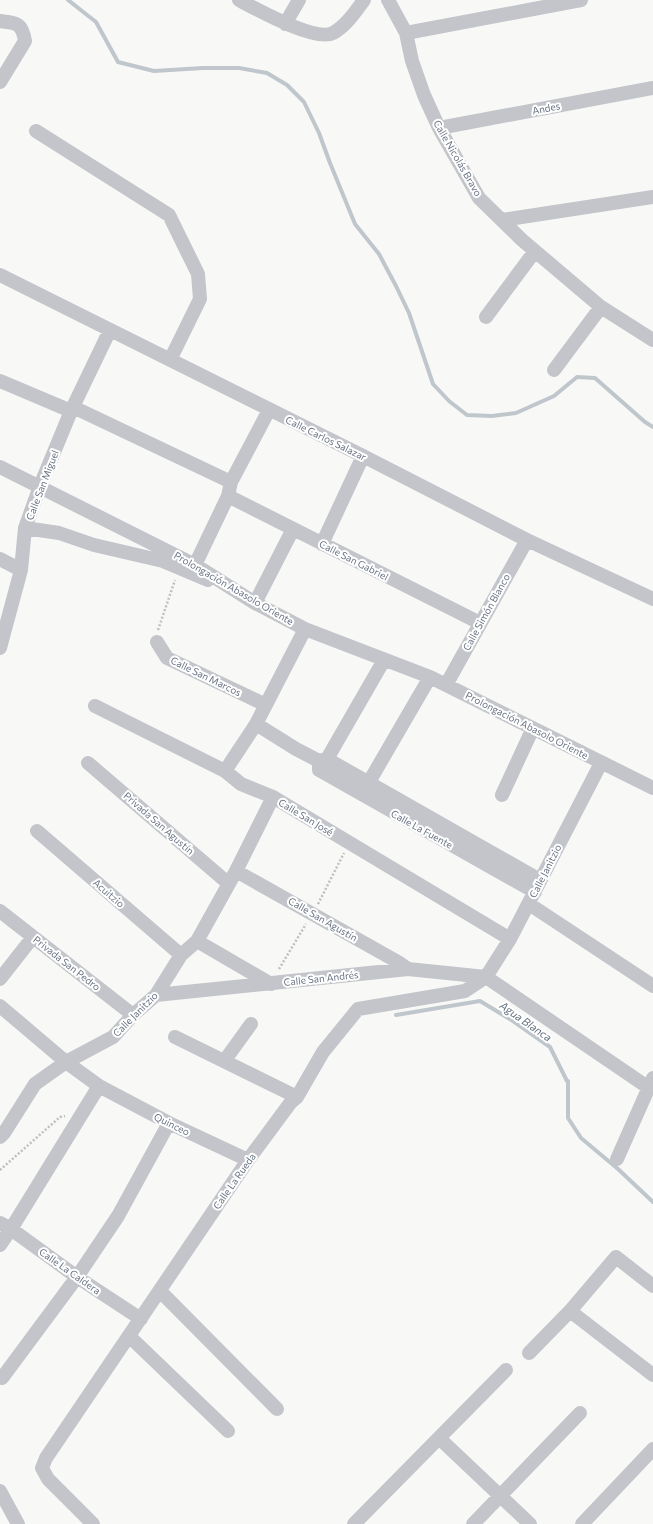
<svg xmlns="http://www.w3.org/2000/svg" width="653" height="1524" font-family="Commissioner,sans-serif">
  <rect width="100%" height="100%" fill="#f8f9f7"/>
  <g fill="none" stroke-linecap="round" stroke-linejoin="round">
    <!-- stream -->
    <path stroke="#bfc6cc" stroke-width="4" d="M68,0L96,22L118,62L154,71L203,68H239L267,73L287,85L304,102L319,133L330,163L355,224L379,254L396,286L409,313L433,384L449,401L467,415L492,416L516,413L554,396L577,377L595,378L645,422L653,427
      M396,1015L480,1001L513,1021L550,1047L567,1081H568V1118L581,1138L618,1169L653,1202"/>
    <!-- path -->
    <path stroke="#bdbfc2" stroke-width="2.5" stroke-dasharray="2 2" stroke-linecap="butt" d="M158,630L175,580
      M318,904L344,853
      M279,969L306,924
      M0,1170L60,1117L65,1116"/>
    <!-- minor -->
    <path stroke="#c3c5ca" stroke-width="14" d="M239,0C256,9 315,42 333,33C346,26 355,12 364,0
      M388,0L406,33L412,61L424,95L439,128L479,198L522,240L601,307L653,340
      M0,21C17,23 22,23 25,41L0,82
      M285,24L299,0
      M406,33L581,0
      M439,128L653,88
      M36,131L169,215L198,274L200,299L170,360
      M502,220L653,197
      M0,275L363,456L527,540L653,599
      M486,317L535,251
      M554,370L601,307
      M0,381L71,411
      M73,407L231,482
      M0,467L195,565L255,603L305,629L430,677L653,788
      M228,496L480,623
      M25,528L59,533L94,545L163,561L208,580
      M322,544L363,456
      M0,559L21,570
      M195,565L228,496L231,482L269,410
      M255,603L293,529
      M157,642L167,658L266,705
      M0,648L21,570L25,528L40,486L71,411L110,330
      M384,660L327,759L319,761V770L535,892
      M446,685L527,540
      M95,706L225,771L241,784L273,797L510,939
      M256,724L296,749L319,761
      M327,759L540,880
      M88,763L229,884
      M225,771L256,724L305,629
      M369,782L430,677
      M502,795L533,728
      M37,831L181,955
      M236,871L398,962L408,969
      M529,904L653,986
      M0,911L133,1015
      M197,941L271,984
      M0,979L33,937
      M156,995L408,969L486,977L649,1088
      M0,1006L66,1062L99,1086L169,1123L248,1160
      M175,1037L297,1097
      M225,1060L251,1024
      M0,1137L4,1133L35,1084L66,1062L113,1037L133,1015L156,995L181,955L197,941L236,871L273,797
      M617,1159L653,1078
      M0,1223L11,1229L77,1277L141,1319
      M0,1245L11,1229L99,1086
      M160,1291L277,1409
      M570,1311L653,1375
      M129,1336L228,1431
      M529,1353L570,1311L616,1257L653,1286
      M2,1378L77,1277L118,1216L169,1123
      M439,1438L530,1524
      M0,1491L18,1524
      M93,1524L48,1479L42,1468L46,1458L248,1160L291,1102L297,1097L323,1052L358,1009L465,991L486,977L510,939L601,763
      M354,1524L506,1370
      M473,1524L580,1413
      M582,1524L653,1449"/>
  </g>
  <g text-anchor="middle" dominant-baseline="central" stroke-width="4" stroke-linejoin="round" paint-order="stroke">
    <!-- street labels -->
    <g font-size="10" fill="#6a7485" stroke="#fff">
      <text transform="translate(546 108) rotate(-11)">Andes</text>
      <text transform="translate(458 158) rotate(60)">Calle Nicolás Bravo</text>
      <text transform="translate(326 438) rotate(26)">Calle Carlos Salazar</text>
      <text transform="translate(42 485) rotate(-69)">Calle San Miguel</text>
      <text transform="translate(354 560) rotate(27)">Calle San Gabriel</text>
      <text transform="translate(234 588) rotate(30)">Prolongación Abasolo Oriente</text>
      <text transform="translate(486 612) rotate(-61)">Calle Simón Blanco</text>
      <text transform="translate(206 676) rotate(26)">Calle San Marcos</text>
      <text transform="translate(527 725) rotate(27)">Prolongación Abasolo Oriente</text>
      <text transform="translate(306 817) rotate(31)">Calle San José</text>
      <text transform="translate(159 823) rotate(41)">Privada San Agustín</text>
      <text transform="translate(422 829) rotate(29)">Calle La Fuente</text>
      <text transform="translate(545 871) rotate(-63)">Calle Janitzio</text>
      <text transform="translate(109 893) rotate(41)">Acuitzio</text>
      <text transform="translate(323 919) rotate(30)">Calle San Agustín</text>
      <text transform="translate(67 963) rotate(38)">Privada San Pedro</text>
      <text transform="translate(321 978) rotate(-6)">Calle San Andrés</text>
      <text transform="translate(135 1014) rotate(-45)">Calle Janitzio</text>
      <text transform="translate(172 1124) rotate(26)">Quinceo</text>
      <text transform="translate(234 1181) rotate(-55)">Calle La Rueda</text>
      <text transform="translate(70 1271) rotate(35)">Calle La Caldera</text>
    </g>
    <!-- water labels -->
    <g font-size="11" font-style="italic" fill="#667480" stroke="#fff">
      <text transform="translate(526 1021) rotate(35)">Agua Blanca</text>
    </g>
  </g>
</svg>
